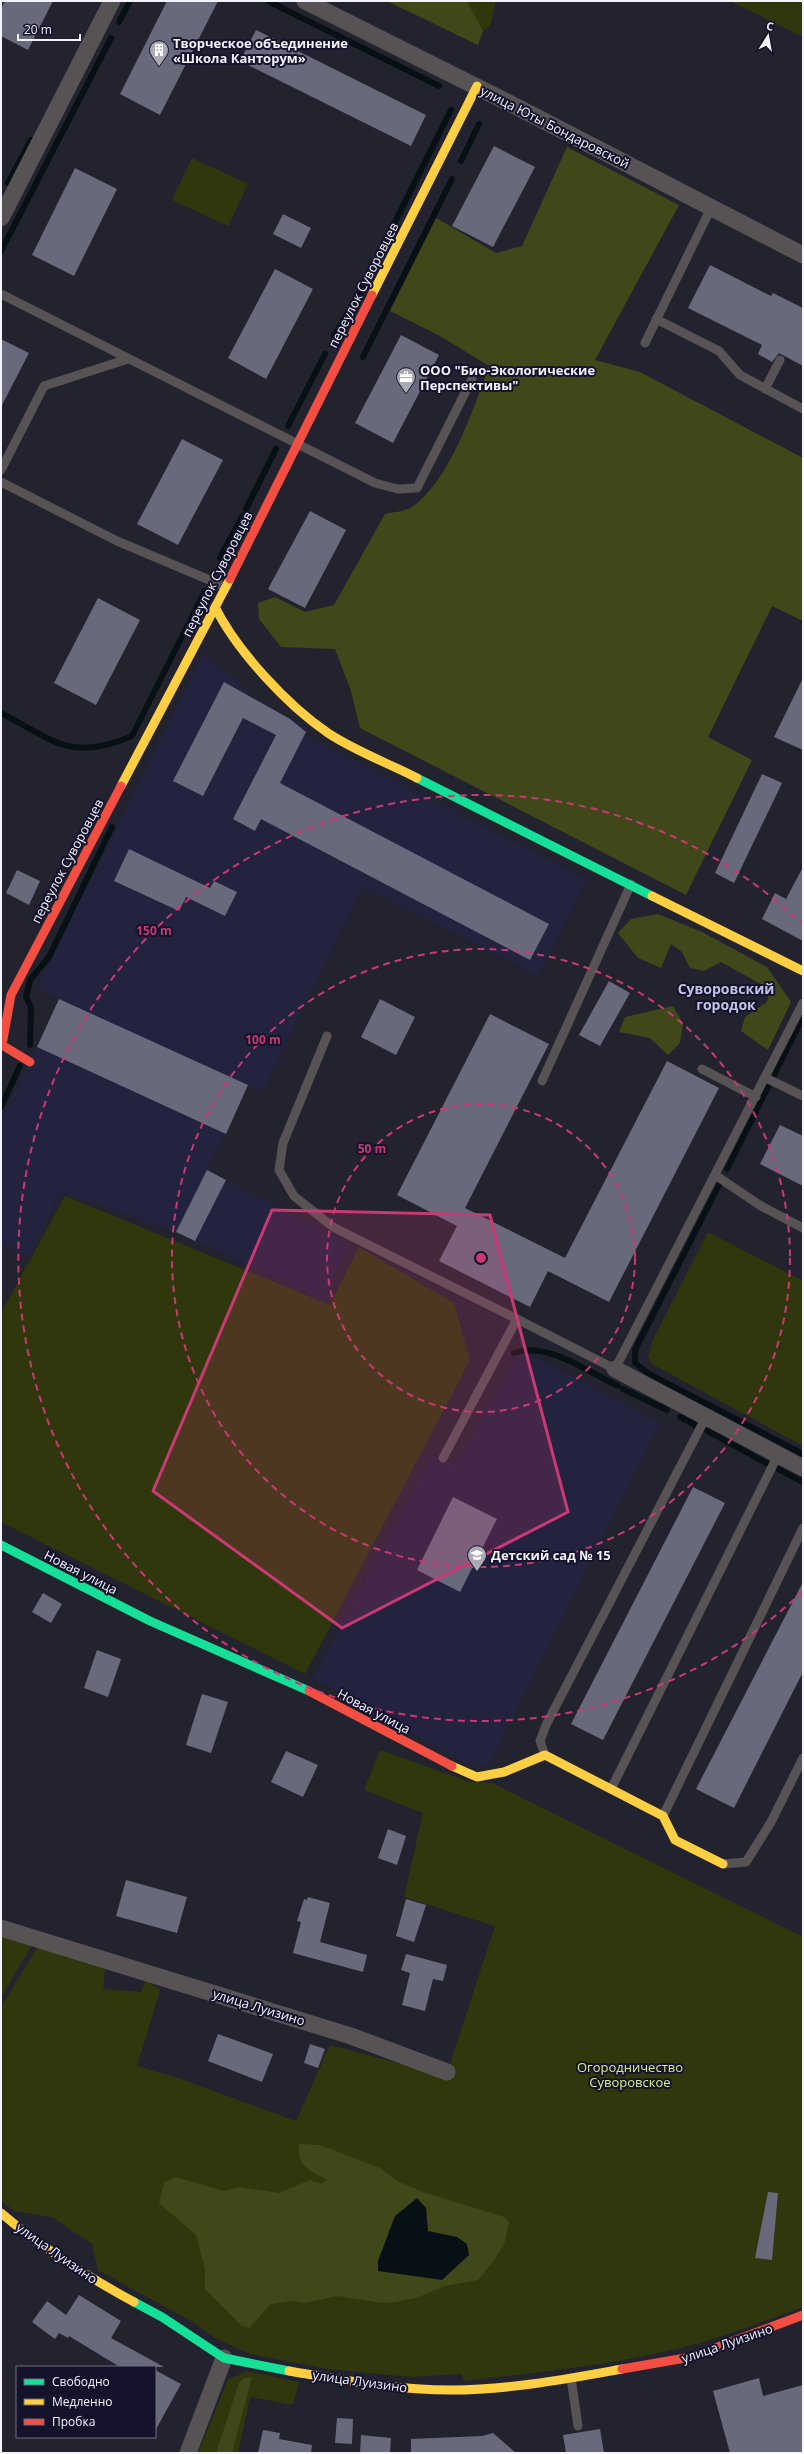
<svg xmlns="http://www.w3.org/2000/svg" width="804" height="2454" font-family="'Open Sans',sans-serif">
  <rect width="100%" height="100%" fill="#23232f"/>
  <!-- built -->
  <path fill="#23223f" d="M204,653L254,698L308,728L305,735L587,879L538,976L363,886L263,1091L248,1085L207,1170L350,1245L323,1299L176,1232L61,1191L29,1257L1,1243V1120L59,999L37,988Z
    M526,1352L660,1423L489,1765L471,1767L313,1678L432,1455L450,1461L455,1467L514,1360Z"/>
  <!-- green -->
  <path fill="#30370c" d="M467,1H496L490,26L483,31Z
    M730,1H803V37Z
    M192,158L248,184L228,226L172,200Z
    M65,1196L330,1305L359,1247L454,1303L470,1360L305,1674L1,1522V1313Z
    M708,1232L803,1281V1446L652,1364L648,1357L653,1340Z
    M380,1750L470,1782L492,1783L803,1937V2307C769,2319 735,2333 700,2343C623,2364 543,2372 464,2381L462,2374L410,2377L328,2369L250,2354L217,2339L191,2321L98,2270L92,2244L52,2217L14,2211L1,2200V2007L38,1946L105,1968L103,1989L141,1992L146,1980L160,1990L137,2066L181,2079L296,2121L330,2045L446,2076L495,1926L404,1897L423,1813L364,1790Z
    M1,1934L33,1944L1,1997Z
    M247,2371L299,2382L293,2405L250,2397L238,2453H198L228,2380Z"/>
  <!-- forest -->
  <path fill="#40481a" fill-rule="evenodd" d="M387,1H467L483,31L478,45Z
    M567,147L679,205L595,360L640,372L803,458V621L772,606L708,737L752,760L686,895L360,728L351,691L335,649L281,647L259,619L258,603L275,597L305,612L334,605L385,514C393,512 405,512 412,507C449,482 474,408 489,366L440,336L390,311L436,218L496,253L522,246Z
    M658,914L702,932L767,967L791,1002L768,1050L741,1031L745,1017L767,1002L770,989L721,962L704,971L690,968L682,952L671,944L661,968L638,958L618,933L631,919Z
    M673,1006L683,1023L680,1043L668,1055L650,1038L619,1032L625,1017Z
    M299,2144L320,2145L380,2168L397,2181L423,2192L504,2217L509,2222L505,2242L495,2259L478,2280L445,2286L416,2298L395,2302L382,2303L338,2296L304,2303L291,2301L271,2304L249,2328L242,2326L205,2289V2269L196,2235L159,2203L164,2183L175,2177L224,2191L238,2187L279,2193L310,2180L321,2184L327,2180C308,2169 297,2167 299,2144ZM426,2209L428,2232L457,2237L378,2261Z
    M252,2377L232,2453H216L239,2383L245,2378Z"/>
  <!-- water -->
  <path fill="#071115" d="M417,2198L426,2208L428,2231L457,2237L467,2244L469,2255L442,2280L378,2271V2261L395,2216Z"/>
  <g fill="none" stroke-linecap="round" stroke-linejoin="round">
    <!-- stream -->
    <path stroke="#071115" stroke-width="6" d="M268,1L439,86
      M119,22L130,1
      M461,161L479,124
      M8,183L31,140
      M1,251L111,38
      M378,256L451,110
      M334,336L365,284
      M363,357L452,179
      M288,426L325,354
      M246,509L276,449
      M220,558L243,515
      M1,713C54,741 72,762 132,736L205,591
      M30,1045L31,1007L26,997L30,980L49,957L112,827
      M774,1075L803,1017
      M1,1107L20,1066
      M727,1169L769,1085
      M719,1185L635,1350V1363L649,1374L803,1454
      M514,1353C550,1342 586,1371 618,1386
      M623,1389L667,1410
      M680,1417L695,1425
      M706,1430L766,1463
      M778,1469L803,1482"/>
  </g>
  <!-- building -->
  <path fill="#69697c" d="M5,1H53L28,50L1,36V8Z
    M167,1H218L160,115L120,94Z
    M256,30L426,115L411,146L240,61Z
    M494,146L535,167L493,247L452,226Z
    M75,168L117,189L74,276L32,255Z
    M283,214L311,228L301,248L273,234Z
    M710,265L771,296L773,293L803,308V366L779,353L772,362L758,354L762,345L688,308Z
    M275,269L313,289L266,379L228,358Z
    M401,335L439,355L393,443L355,423Z
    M1,339L29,353L1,407Z
    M182,439L223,460L178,545L137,524Z
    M310,511L346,530L305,608L268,589Z
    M98,598L140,620L96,705L54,683Z
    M803,678V750L774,737Z
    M224,682L290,719L306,732L280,783L549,924L530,960L261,819L255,831L233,819L276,735L243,718L203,796L173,781Z
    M762,774L782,783L734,883L715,873Z
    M129,849L210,888L214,881L237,892L225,916L186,897L179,911L114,881Z
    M803,867V941L762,919L775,893L786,899Z
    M17,870L40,881L29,905L6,893Z
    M609,981L630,993L600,1046L579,1035Z
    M59,999L248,1085L226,1134L37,1047Z
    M380,999L415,1017L396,1055L361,1037Z
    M490,1014L549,1044L465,1208L565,1258L667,1061L719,1088L609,1302L548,1271L530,1307L439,1261L457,1226L397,1195Z
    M780,1125L803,1136V1186L760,1164Z
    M207,1170L226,1180L195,1241L176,1232Z
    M693,1487L725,1503L603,1740L571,1724Z
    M453,1497L497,1519L460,1592L417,1570Z
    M803,1582V1672L734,1808L696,1789Z
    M43,1593L62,1604L51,1623L32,1612Z
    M97,1650L121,1659L108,1697L84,1688Z
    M202,1694L228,1702L211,1753L186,1745Z
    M286,1751L318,1765L303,1797L271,1782Z
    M388,1829L406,1836L397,1865L378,1858Z
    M126,1880L187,1897L177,1933L116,1916Z
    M308,1897L330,1903L320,1942L367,1955L363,1972L293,1953L301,1922L297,1921L304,1899L307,1900Z
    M406,1899L426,1905L414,1942L396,1936Z
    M406,1954L447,1965L443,1981L433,1979L425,2011L402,2005L410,1973L401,1970Z
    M218,2034L273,2054L262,2082L208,2061Z
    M310,2044L325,2049L318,2068L304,2063Z
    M768,2192L778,2193L772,2260L755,2258Z
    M79,2295L121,2321L111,2338L164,2367H120L69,2336L68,2338L59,2333L55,2339L32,2322L47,2301L66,2315Z
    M155,2370L181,2384L155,2431Z
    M759,2378L763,2396L803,2385V2453H730L713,2391Z
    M337,2418L353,2419L352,2444L335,2443Z
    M600,2429L604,2453H566L563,2435Z
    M263,2430L280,2433L279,2439L312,2445L311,2453H258Z
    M493,2433L516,2453H411V2439L482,2436Z
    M361,2435L391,2438L390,2453H360Z"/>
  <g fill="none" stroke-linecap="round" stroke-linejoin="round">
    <!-- lane -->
    <path stroke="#575354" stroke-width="9" d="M1,294L375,483L398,489L417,488L472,379
      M656,319L719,351L740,375L803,409
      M645,343L711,208
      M765,389L780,360
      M1,470L44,386L128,359
      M1,482L117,541L226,587
      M327,1036L283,1143L279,1170L294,1196L333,1227L517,1319
      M702,1069L756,1097
      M766,1078L803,1096
      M542,1081L631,884
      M715,1175L761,1206L803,1228
      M443,1458L517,1319L615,1369L803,1003
      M545,1755L540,1741L546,1725L706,1417
      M611,1789L778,1455
      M663,1816L803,1528
      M723,1864L746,1862L771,1822L803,1758
      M571,2378L578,2426"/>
    <!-- street -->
    <path stroke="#575354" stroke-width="17" d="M305,1L515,106L803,255
      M1,218L112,1
      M615,1369L803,1468
      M1,1928L351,2036L447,2072
      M188,2453L224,2358"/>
    <!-- fast -->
    <path stroke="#16e098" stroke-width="9" d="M417,778L652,896
      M1,1545L150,1621L309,1691
      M134,2302L162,2317L224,2358L289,2371"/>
    <!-- slow -->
    <path stroke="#ffcf43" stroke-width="9" d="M372,295L477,86
      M215,607C237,651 287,705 328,733C355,751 388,763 417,778
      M121,786L230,579
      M652,896L803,971
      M452,1766L477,1777L504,1772L545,1755L663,1816L675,1840L723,1864
      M1,2213C42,2248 86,2276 134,2302
      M289,2371C343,2380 396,2390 451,2390C509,2390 566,2379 622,2369"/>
    <!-- jam -->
    <path stroke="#f24e42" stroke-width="9" d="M230,579L372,295
      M30,1062L2,1045L11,995L121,786
      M309,1691L452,1766
      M622,2369L691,2357L803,2315"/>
  </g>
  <!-- marked area -->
  <path fill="#c93973" fill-opacity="0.2" stroke="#c93973" stroke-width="3" stroke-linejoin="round" d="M272,1210L490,1215L568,1512L342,1628L153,1491Z"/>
  <!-- distance rings -->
  <g fill="none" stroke="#c93973" stroke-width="2" stroke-dasharray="7 5">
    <circle cx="481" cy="1258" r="154"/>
    <circle cx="481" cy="1258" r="309"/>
    <path d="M803 1591A463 463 0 1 1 803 925"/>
  </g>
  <!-- icons -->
  <defs>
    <g id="building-pin" transform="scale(1)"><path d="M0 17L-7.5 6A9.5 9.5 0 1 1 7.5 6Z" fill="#aaaab5" stroke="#14132b"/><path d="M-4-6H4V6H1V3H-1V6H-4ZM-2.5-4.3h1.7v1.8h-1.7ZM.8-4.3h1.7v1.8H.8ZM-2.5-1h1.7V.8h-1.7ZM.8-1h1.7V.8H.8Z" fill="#fff"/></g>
    <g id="office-pin" transform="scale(1)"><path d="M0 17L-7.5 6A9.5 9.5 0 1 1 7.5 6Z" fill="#aaaab5" stroke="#14132b"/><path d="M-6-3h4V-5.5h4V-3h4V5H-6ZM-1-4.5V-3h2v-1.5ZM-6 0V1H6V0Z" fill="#fff"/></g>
    <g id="school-pin" transform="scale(1)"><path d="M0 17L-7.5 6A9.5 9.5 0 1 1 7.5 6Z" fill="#aaaab5" stroke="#14132b"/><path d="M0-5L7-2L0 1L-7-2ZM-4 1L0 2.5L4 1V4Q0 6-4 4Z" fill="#fff"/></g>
  </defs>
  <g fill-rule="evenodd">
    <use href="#building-pin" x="159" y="50"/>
    <use href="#office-pin" x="406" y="377"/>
    <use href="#school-pin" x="477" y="1555"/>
  </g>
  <g text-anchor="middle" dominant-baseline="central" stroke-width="4" stroke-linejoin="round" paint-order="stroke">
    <!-- poi labels -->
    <g font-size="13" font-weight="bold" fill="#f2f3fd" stroke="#14132b" text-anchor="start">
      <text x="173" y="43">Творческое объединение<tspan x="173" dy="15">«Школа Канторум»</tspan></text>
      <text x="420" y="370">ООО "Био-Экологические<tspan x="420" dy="15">Перспективы"</tspan></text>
      <text x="491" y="1555">Детский сад № 15</text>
    </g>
    <!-- street labels -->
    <g font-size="13" fill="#f2f3fd" stroke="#14132b">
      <text transform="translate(555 127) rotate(27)">улица Юты Бондаровской</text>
      <text transform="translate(363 285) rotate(-63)">переулок Суворовцев</text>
      <text transform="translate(217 574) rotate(-63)">переулок Суворовцев</text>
      <text transform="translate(67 861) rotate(-62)">переулок Суворовцев</text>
      <text transform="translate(81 1572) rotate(27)">Новая улица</text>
      <text transform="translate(374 1711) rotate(28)">Новая улица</text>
      <text transform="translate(259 2007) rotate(17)">улица Луизино</text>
      <text transform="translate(57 2253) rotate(35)">улица Луизино</text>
      <text transform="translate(727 2343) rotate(-19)">улица Луизино</text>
      <text transform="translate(360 2381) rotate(8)">улица Луизино</text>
    </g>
    <!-- park labels -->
    <g font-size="13" fill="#d8ee89" stroke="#14132b">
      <text x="630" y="2067">Огородничество<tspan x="630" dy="15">Суворовское</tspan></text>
    </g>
    <!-- neighbourhood labels -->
    <g font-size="14" font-weight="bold" fill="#c1c3e4" stroke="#14132b">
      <text x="726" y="988">Суворовский<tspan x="726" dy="16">городок</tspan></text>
    </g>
  </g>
  <circle cx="481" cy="1258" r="6" fill="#c93973" stroke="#14132b" stroke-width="2"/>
  <g font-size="12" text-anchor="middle" font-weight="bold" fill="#c93973" stroke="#14132b" stroke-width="4" stroke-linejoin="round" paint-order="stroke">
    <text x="154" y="935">150 m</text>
    <text x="263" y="1044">100 m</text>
    <text x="372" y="1153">50 m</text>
  </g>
  <!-- border -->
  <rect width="804" height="2454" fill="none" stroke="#f2f3fd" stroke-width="4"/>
  <!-- legend -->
  <rect x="16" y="2366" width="140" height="72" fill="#14132b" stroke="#6d6d7f"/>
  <rect x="24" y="2379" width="20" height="6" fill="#16e098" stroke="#6d6d7f"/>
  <text x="52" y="2386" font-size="12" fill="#f2f3fd">Свободно</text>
  <rect x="24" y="2399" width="20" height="6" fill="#ffcf43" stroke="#6d6d7f"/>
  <text x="52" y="2406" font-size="12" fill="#f2f3fd">Медленно</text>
  <rect x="24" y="2419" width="20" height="6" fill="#f24e42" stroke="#6d6d7f"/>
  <text x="52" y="2426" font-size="12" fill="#f2f3fd">Пробка</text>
  <!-- north arrow -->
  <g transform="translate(768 36) rotate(11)" stroke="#14132b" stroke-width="3" paint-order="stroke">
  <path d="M0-3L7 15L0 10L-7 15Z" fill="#f2f3fd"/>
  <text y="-6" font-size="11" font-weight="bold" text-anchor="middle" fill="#f2f3fd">С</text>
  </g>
  <!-- scale -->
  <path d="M18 34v6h62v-6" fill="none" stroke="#f2f3fd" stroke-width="2"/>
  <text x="24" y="34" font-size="12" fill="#f2f3fd" stroke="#14132b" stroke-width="3" paint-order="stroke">20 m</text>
</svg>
